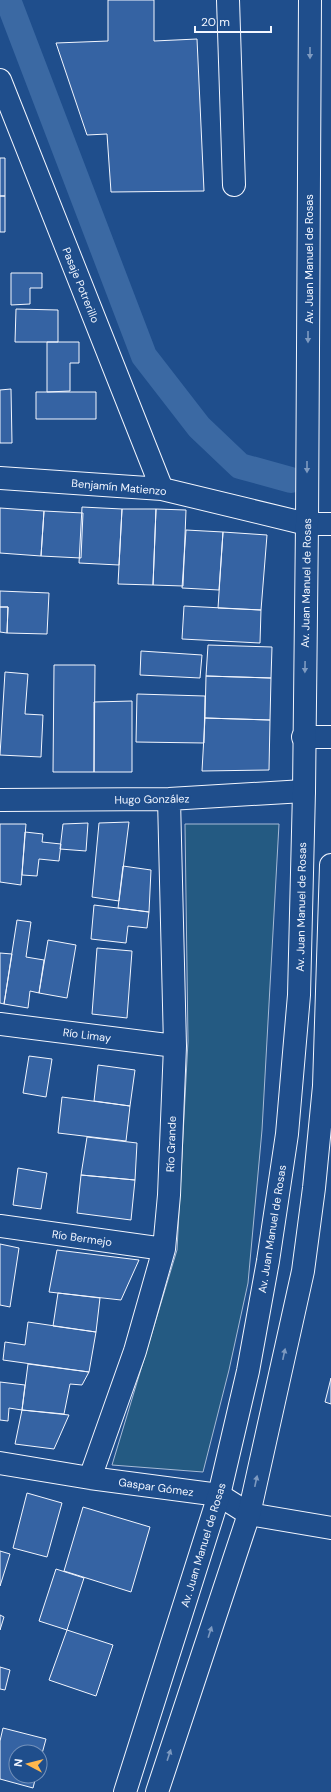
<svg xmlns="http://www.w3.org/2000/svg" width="331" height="1792" font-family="'DM Sans',sans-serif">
  <rect width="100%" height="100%" fill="#1f4e8c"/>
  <!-- green -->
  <path fill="#245a82" stroke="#a8bbd7" d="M185,824H279L262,1130L248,1283L229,1370L203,1472L112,1465L177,1250L188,1041Z"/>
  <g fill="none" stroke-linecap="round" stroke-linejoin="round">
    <!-- canal -->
    <path stroke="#3b69a3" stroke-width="26" d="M8,0L144,356L199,427L240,466L291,480"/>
  </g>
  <!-- building -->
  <path fill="#3563a3" stroke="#f2f6ff" d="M108,0H154V41L197,39L204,191L111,192L107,134L87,135L56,43L108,41Z
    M0,158H5V196H0Z
    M0,196H5V232H0Z
    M11,273H42V288H30V304L11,305Z
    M16,309L58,310V342H15Z
    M47,342H79V363H70V391L47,392Z
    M11,389L12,443H0V390Z
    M36,392H96V419H36Z
    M82,507L122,509L119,565L79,563Z
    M0,508L44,511L41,556L0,553Z
    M122,509H156L153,585L118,584Z
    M156,509L186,510L183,586L153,585Z
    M44,511L83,513L81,558L41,556Z
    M186,530L223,532L219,590L182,588Z
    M223,532L267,535L261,610L218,608Z
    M0,591L49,593L47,634L7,633L8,607H0Z
    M184,606L261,610L260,643L182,639Z
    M0,607H8L7,633L0,632Z
    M208,645L272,647L271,678L206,676Z
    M141,651L202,655L200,678L140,675Z
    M54,665H95L94,772H53Z
    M5,672L28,674L25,714L43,715L41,757L0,755Z
    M206,676L271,678L270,720L205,718Z
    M137,694L205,696L204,743L136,742Z
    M132,701V772H94V702Z
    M205,718L270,720L269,770L202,771Z
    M129,822L119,901L92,897L99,823Z
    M88,823L86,851L60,849L63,824Z
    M0,824H26L21,885L0,882Z
    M25,832L43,834L42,842L61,844L59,861L39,859L37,876L22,875Z
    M123,866L151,870L149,912L118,908Z
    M94,905L149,912L147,928L128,926L126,943L91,939Z
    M17,920L31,922L26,957L44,960L39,993L30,991L28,1008L4,1004Z
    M48,940L76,945L67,998L39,993Z
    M97,948L132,951L127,1018L92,1014Z
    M0,953L12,954L4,1004L0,1003Z
    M29,1056L52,1059L46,1097L23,1093Z
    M98,1065L135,1070L130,1106L94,1101Z
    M62,1097L130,1106L126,1141L58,1133Z
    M87,1137L137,1143L135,1180L81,1175Z
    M18,1168L47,1173L41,1209L13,1205Z
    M81,1175L135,1180L131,1220L77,1213Z
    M0,1244L19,1248L10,1307L0,1305Z
    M57,1250L139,1260L121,1300L49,1292Z
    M58,1293L100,1298L96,1332L53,1326Z
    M28,1322L96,1332L89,1372L3,1360L5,1342L25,1345Z
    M28,1364L89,1372L82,1385L70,1384L64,1414L22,1410Z
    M331,1378V1404L325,1402Z
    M0,1382L25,1385L22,1410L9,1408L8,1421L0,1420Z
    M22,1410L69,1415L54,1449L15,1444Z
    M27,1493L62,1503L47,1557L13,1548Z
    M83,1507L150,1527L131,1592L64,1571Z
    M0,1551L10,1554L0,1586Z
    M56,1569L84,1578L67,1630L39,1621Z
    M0,1615L4,1617L0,1630Z
    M67,1630L113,1645L96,1696L49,1680Z
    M0,1667L10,1670L5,1690L0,1689Z
    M3,1728L46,1739L40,1761V1752H16V1776H36L33,1788L0,1779V1741Z"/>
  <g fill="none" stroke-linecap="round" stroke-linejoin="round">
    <!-- minor casing -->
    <g stroke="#f2f6ff" stroke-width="24">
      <path id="minor" d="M228,0L234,185
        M0,80L162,489
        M0,478L162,489L307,524H331
        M303,737H331
        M0,800L169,799L304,791
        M0,1024L175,1046
        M0,1226L164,1249
        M0,1463L90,1478L219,1495L249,1514L331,1528
        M90,1478L135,1351L164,1249L169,1195L175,1046L169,799"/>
    </g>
    <!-- major casing -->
    <g stroke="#f2f6ff" stroke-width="24">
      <path id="major" d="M125,1792L219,1495L248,1371L268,1261L287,1134L299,995L304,791L307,524L310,0
        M157,1792L249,1514L303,1271L314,1188L324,1086L331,865"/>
    </g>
    <!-- minor -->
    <use href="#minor" stroke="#1f4e8c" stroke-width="22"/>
    <!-- major -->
    <use href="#major" stroke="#1f4e8c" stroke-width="22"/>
  </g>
  <!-- one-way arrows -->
  <defs><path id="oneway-solid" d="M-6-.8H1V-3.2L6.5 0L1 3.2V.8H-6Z"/></defs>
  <g fill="#7e9ac0">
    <use href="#oneway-solid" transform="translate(310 53) rotate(90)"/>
    <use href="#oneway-solid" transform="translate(308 337) rotate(90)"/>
    <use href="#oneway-solid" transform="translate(307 467) rotate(90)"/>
    <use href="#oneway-solid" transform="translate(305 667) rotate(91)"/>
    <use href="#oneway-solid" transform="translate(284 1354) rotate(-78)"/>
    <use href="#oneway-solid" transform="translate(256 1481) rotate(-78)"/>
    <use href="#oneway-solid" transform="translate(210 1632) rotate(-72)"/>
    <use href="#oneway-solid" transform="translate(169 1755) rotate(-72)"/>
  </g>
  <g text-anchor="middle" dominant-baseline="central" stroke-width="3" stroke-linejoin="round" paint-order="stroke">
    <!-- street labels -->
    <g font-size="11" fill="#f2f6ff" stroke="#1f4e8c">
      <text transform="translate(309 259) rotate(-90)">Av. Juan Manuel de Rosas</text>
      <text transform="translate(81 285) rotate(68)">Pasaje Potrerillo</text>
      <text transform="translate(119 487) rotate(5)">Benjamín Matienzo</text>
      <text transform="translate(306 583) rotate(-89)">Av. Juan Manuel de Rosas</text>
      <text transform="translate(152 799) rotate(-1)">Hugo González</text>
      <text transform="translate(301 907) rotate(-89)">Av. Juan Manuel de Rosas</text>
      <text transform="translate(87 1035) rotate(7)">Río Limay</text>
      <text transform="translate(171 1144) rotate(-88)">Río Grande</text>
      <text transform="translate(272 1229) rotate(-81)">Av. Juan Manuel de Rosas</text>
      <text transform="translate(82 1238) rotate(8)">Río Bermejo</text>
      <text transform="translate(156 1487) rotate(8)">Gaspar Gómez</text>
      <text transform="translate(203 1545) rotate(-73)">Av. Juan Manuel de Rosas</text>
    </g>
  </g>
  <!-- north arrow -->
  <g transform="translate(28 1764) rotate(277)"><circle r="19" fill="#1f4e8c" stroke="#7391ba"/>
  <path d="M0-3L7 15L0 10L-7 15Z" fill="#ffb74d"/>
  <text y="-6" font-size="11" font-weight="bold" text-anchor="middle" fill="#f2f6ff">N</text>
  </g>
  <!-- scale -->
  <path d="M195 26v6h76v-6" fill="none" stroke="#f2f6ff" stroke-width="2"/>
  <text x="201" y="26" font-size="12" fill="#f2f6ff" stroke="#1f4e8c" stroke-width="3" paint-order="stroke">20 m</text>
</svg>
